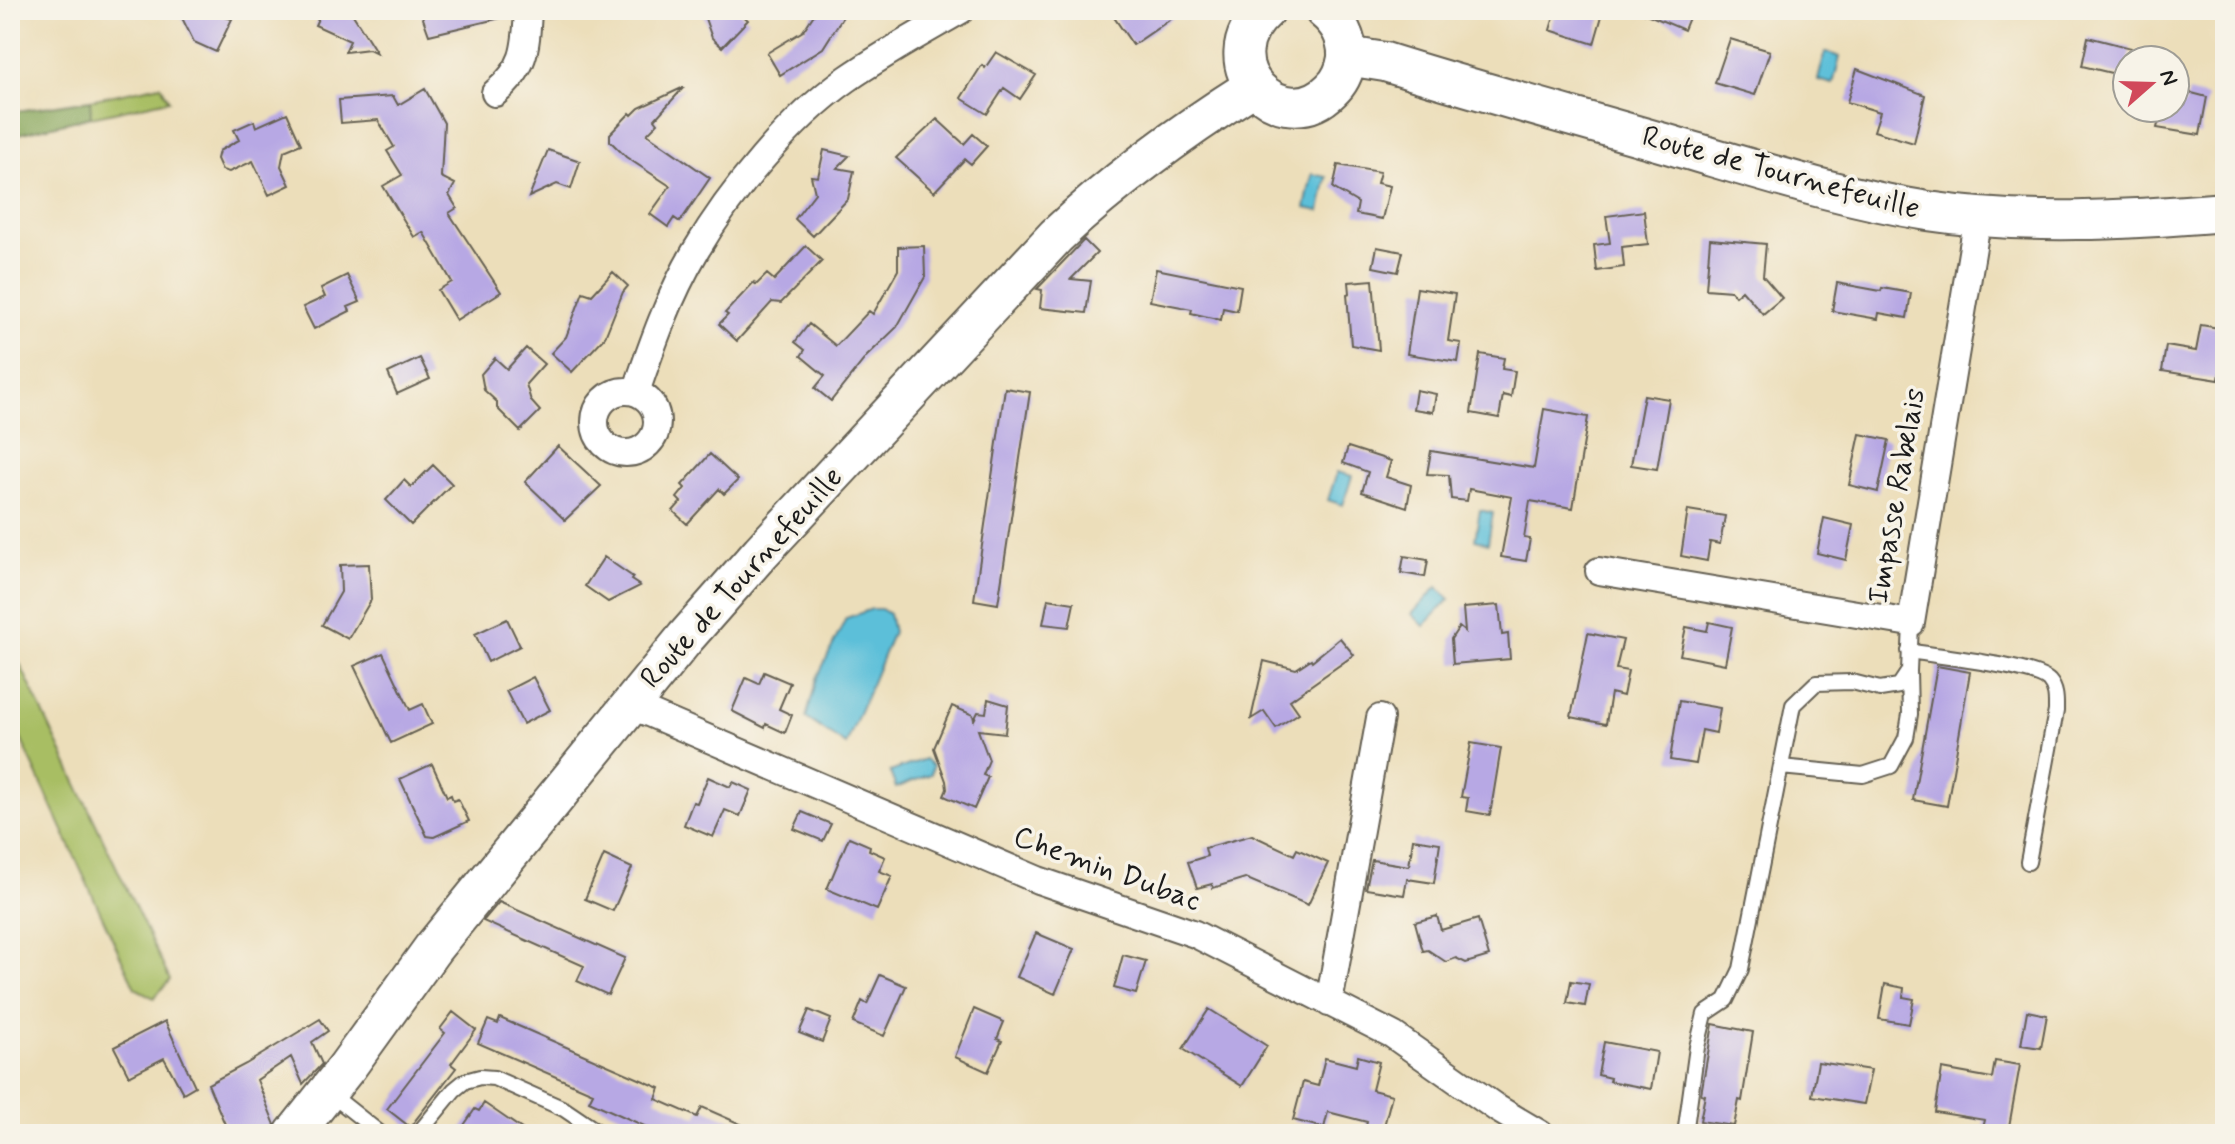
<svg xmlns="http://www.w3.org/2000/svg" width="2235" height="1144" font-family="Mynerve,sans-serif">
  <rect width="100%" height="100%" fill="#f7f3e8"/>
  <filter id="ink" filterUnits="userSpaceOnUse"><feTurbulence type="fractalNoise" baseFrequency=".0125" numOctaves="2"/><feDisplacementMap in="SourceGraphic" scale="16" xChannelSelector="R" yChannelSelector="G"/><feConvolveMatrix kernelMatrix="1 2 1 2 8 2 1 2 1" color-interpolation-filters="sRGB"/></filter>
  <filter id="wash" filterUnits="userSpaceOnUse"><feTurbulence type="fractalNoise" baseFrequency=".006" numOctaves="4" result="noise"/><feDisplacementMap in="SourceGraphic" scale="32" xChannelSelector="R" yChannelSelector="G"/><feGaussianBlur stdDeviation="1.8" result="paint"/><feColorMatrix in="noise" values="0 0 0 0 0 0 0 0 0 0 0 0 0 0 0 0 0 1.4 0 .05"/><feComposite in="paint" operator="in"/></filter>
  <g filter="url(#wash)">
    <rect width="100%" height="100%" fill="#ecdeba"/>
    <!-- green -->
    <path fill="#a8be63" stroke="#626d40" stroke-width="2" d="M161,85L169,100L91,117L90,100Z
      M10,661L20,664L170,980L154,998L135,988L10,715Z"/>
    <!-- forest -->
    <path fill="#86a559" stroke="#51603a" stroke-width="2" d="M90,100L91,117L10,136V112Z"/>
    <!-- water -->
    <path fill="#5bbfd9" stroke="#3c6e7a" stroke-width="2" d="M1825,52L1840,57L1833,84L1818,80Z
      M1312,174L1327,177L1320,211L1305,208Z
      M1337,472L1352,476L1343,505L1328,500Z
      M1480,510L1493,513L1488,543L1475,540Z
      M1437,587L1450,599L1424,626L1412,614Z
      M872,609H881L889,614L893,632L846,745L806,718L817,678L846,618Z
      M925,759L933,766L931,774L896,788L890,772Z"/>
    <g id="blocks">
      <!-- building -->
      <path fill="#b7a8e4" d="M192,10H210L211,13L232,19L216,52L194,42L181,16Z
        M322,10H350L377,53L369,49L345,52L350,41L315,25Z
        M420,10H504L505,17L429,35Z
        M702,10H737L748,20L722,47L712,38Z
        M817,10H847L823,48L780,75L767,53L803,31Z
        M1109,10H1184L1133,45Z
        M1556,10H1583L1602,16L1594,44L1550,30Z
        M1637,10H1692L1684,30Z
        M2088,37L2131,48L2124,76L2082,66Z
        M1730,39L1770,51L1755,95L1715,83Z
        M996,52L1036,75L1020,99L1004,88L987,114L961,98L982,65L985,68Z
        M1857,69L1925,95L1914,143L1874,131L1880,112L1847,102Z
        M684,87L655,119L658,123L647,134L710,178L680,222L674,218L668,227L650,214L670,186L626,157L610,141V134L630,113L632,115L639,108Z
        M425,89L444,123L441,177L455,184L449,195L457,208L449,213L501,292L456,320L438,290L452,282L423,232L414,237L383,186L402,175L387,151L394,147L378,120L341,123L339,100L393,96L398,105Z
        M2188,92L2207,97L2200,135L2157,128L2162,108H2175V103L2185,105Z
        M287,113L301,144L284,151L281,166L290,185L269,195L253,161L229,172L222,170L217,159L219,151L239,140L234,130L254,121L256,127Z
        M937,119L964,144L973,134L987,146L971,164L965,159L934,192L896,158Z
        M548,150L580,161L571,189L557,184L529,197Z
        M824,150L849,156L837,168L854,171L848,199L813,236L795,219L815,193L811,176L818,177Z
        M1338,165L1380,172L1377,183L1390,186L1382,219L1356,214L1358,203L1333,188Z
        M1644,211L1648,244L1622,247L1624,267L1597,271L1594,245L1610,243L1606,216Z
        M1710,239L1766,244L1763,276L1782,298L1763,314L1742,290L1735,296L1731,291L1706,289Z
        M1084,240L1097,253L1071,279L1091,281L1086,313L1040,308L1042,290L1037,289Z
        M806,246L822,261L781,303L772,302L737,341L719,324L728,315L725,313L754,282L756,285L767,274L774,280Z
        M924,246L925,277L897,327L867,356L831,401L815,388L825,376L801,356L805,350L795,342L809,324L836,346L869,311L873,314L898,270V247Z
        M1377,247L1403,252L1398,272L1373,267Z
        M1156,269L1241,286L1237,311L1223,308L1221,320L1191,313L1192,309L1150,301Z
        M613,272L628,286L623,292L605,337L572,372L551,353L566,337L583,292L592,295Z
        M347,275L360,302L348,307L350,311L314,329L303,307L325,297L321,288Z
        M1373,280L1379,350L1351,345L1347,294L1350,293L1349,282Z
        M1837,283L1881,291L1882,288L1911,293L1907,318L1879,313L1878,319L1832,311Z
        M1417,288L1455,294L1448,341L1461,343L1458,362L1407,354Z
        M2201,325L2225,329L2219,380L2162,371L2166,346L2196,351Z
        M526,348L544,364L526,384L531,401L540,411L520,431L497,408V402L484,390L481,374L495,358L507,369Z
        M1480,354L1504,358L1502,369L1515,371L1511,397L1503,395L1499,418L1471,413Z
        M420,358L430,379L397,394L388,373Z
        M1005,388L1030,392L998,604L974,600Z
        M1416,390L1436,394L1433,412L1413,409Z
        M1644,395L1669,399L1657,469L1631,465Z
        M1544,409L1588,417L1573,508L1530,501L1524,538L1530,539L1526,561L1501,557L1512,497L1469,489L1467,501L1451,499L1449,475L1427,474L1431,451L1534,468Z
        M1860,434L1889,440L1878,492L1849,485Z
        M558,446L601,486L565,520L525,482Z
        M1348,447L1391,461L1386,477L1411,485L1407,507L1362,492L1368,472L1343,463Z
        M710,454L738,480L724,494L719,489L687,524L673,511L681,502L677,498L685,488L682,485Z
        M433,465L452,484L411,525L386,500L404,480L411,487Z
        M1688,510L1725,516L1720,544L1710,542L1707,561L1681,556Z
        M1824,518L1853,525L1846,560L1817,553Z
        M1404,556L1428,560L1425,577L1401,573Z
        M604,557L633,577L631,580L640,586L608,602L585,586Z
        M369,564L371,600L348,639L322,625L341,592L340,565Z
        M1048,599L1074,603L1069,627L1043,624Z
        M1499,605L1502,635L1508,634L1510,659L1453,664L1451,639L1459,627L1465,632L1463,608Z
        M507,619L520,646L488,662L475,634Z
        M1709,622L1732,627L1725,664L1680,655L1686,627L1707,631Z
        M1588,633L1623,640L1616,669L1628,671L1623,696L1611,693L1606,724L1571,717Z
        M1340,638L1354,655L1290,700L1299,713L1276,728L1264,711L1251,719L1264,661L1296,669L1311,659L1312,661Z
        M383,653L410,710L423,704L432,724L391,743L354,666Z
        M1937,666L1970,672L1947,806L1913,800Z
        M764,672L790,683L779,709L792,715L785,733L766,724L765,728L732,711L746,678L759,684Z
        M533,677L550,710L523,724L506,691Z
        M988,699L1008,705L1005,733L978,730L989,760L983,775L988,777L974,809L944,796L947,789L946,781L934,748L952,706L973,715L974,720L978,712L986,713Z
        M1679,701L1720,708L1716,733L1702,730L1696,764L1670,760Z
        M1471,743L1501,748L1490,815L1466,811L1468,798L1461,797Z
        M432,764L447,797L451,795L453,801L458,799L469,821L434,837L427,836L400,779Z
        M708,777L730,787L733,782L751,790L740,816L725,810L713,837L684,825L693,802L697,803Z
        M802,812L831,824L823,841L794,829Z
        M1252,835L1294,855L1297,849L1328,863L1308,905L1245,878L1213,888L1212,884L1197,888L1188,862L1207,856L1205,848Z
        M849,837L870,846L869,850L885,857L879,871L892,876L877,910L827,889Z
        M1413,839L1440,843L1434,883L1407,879L1404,895L1366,889L1372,860L1409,866Z
        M604,855L632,868L613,911L585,899Z
        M499,902L625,958L608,995L577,981L584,966L483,921Z
        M1437,916L1441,930L1478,919L1489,956L1466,963L1456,958L1446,962L1428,950L1423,951L1415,922Z
        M1036,933L1074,949L1055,994L1017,977Z
        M1123,955L1146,961L1136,994L1114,988Z
        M880,975L906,986L884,1036L853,1023L862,1001L867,1004Z
        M1571,981L1589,984L1585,1006L1567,1003Z
        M1885,984L1904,988L1903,997L1914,999L1909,1024L1879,1019Z
        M974,1009L1004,1022L997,1039L1002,1041L988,1072L955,1057Z
        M1209,1009L1267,1046L1242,1086L1183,1049Z
        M809,1010L831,1019L822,1042L799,1033Z
        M2027,1011L2047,1015L2041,1048L2021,1045Z
        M453,1012L476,1030L451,1064L456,1068L410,1127L387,1109L445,1033L440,1029Z
        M500,1018L660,1088L656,1099L697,1117L702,1107L763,1134H662L589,1101L593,1093L478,1043L488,1020L498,1024Z
        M320,1019L328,1031L312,1042L322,1064L303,1084L291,1057L257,1080L275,1125L267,1134H229L208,1084L246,1064Z
        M165,1021L195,1086L183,1093L164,1058L129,1076L114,1047Z
        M1713,1024L1753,1032L1742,1101L1739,1100L1734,1126L1700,1121L1705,1095L1701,1094Z
        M1604,1042L1657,1052L1651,1089L1609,1081L1610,1078L1598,1075Z
        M1358,1056L1379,1062L1372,1090L1392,1095L1382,1134H1364L1367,1122L1328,1112L1324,1128L1293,1120L1303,1082L1318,1086L1325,1058L1356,1066Z
        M1995,1061L2020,1065L2008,1132L1983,1128L1985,1120L1935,1112L1942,1069L1992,1078Z
        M1818,1062L1871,1070L1864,1104L1812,1096Z
        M484,1103L529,1134H458L475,1109L479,1111Z"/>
    </g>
  </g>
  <g filter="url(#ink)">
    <use href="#blocks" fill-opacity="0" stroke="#656053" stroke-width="2"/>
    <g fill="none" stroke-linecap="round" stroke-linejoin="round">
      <!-- lane casing -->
      <g stroke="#656053" stroke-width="18">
        <path id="lane" d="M1909,651C1935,656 2035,666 2049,681C2057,690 2056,701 2056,711L2028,862
          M1781,767L1863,775L1891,766L1906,738L1910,714L1909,671
          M328,1092L381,1134
          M418,1134L454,1090L465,1081L480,1077L494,1078L564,1109L601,1134
          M1685,1134L1697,1047L1705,1014L1726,1000L1741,969L1793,705L1816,683L1852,682L1880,689L1899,686L1909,671L1911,623"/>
      </g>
      <!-- street casing -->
      <g stroke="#656053" stroke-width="30">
        <path id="street" d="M495,93C526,68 526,47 528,10
          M595 422a31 31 0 1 1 62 0a31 31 0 1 1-62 0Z
          M636,392C652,345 669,296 695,252C730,192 790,119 847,79C883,54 923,32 961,10
          M1599,571L1911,623L1978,216
          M630,705L1038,880L1195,934L1393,1035L1498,1109L1540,1134
          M1329,1003L1380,718"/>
      </g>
      <!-- secondary casing -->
      <g stroke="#656053" stroke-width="42">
        <path id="secondary" d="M1266,10C1204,66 1284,138 1331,90C1340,82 1345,70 1347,58C1348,39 1339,22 1324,10
          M1347,56L1385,62C1477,91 1571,116 1664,143C1751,168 1839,197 1928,211C2025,226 2128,220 2225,212
          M294,1134L347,1067L433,948L686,637L761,552L1056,236C1117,178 1183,131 1254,86"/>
      </g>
      <!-- lane -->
      <use href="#lane" stroke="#fff" stroke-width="14"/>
      <!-- street -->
      <use href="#street" stroke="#fff" stroke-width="26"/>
      <!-- secondary -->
      <use href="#secondary" stroke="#fff" stroke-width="38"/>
    </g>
  </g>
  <g text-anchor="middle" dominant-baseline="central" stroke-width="7" stroke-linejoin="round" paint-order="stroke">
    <!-- street labels -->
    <g font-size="30" fill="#1c1c1c" stroke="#f7f3e8">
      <text transform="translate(1781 173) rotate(15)">Route de Tournefeuille</text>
      <text transform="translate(1897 496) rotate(-80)">Impasse Rabelais</text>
      <text transform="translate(742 578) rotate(-48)">Route de Tournefeuille</text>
      <text transform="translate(1107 869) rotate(20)">Chemin Dubac</text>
    </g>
  </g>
  <!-- margin -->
  <rect width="2235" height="1144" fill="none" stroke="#f7f3e8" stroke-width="40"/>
  <!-- north arrow -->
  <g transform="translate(2151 84) rotate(70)"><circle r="38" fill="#f7f3e8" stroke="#9f9d96" stroke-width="2"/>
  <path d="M0-6L14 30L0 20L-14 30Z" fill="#d1495b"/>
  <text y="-12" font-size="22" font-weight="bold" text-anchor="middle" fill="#1c1c1c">N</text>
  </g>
</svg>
